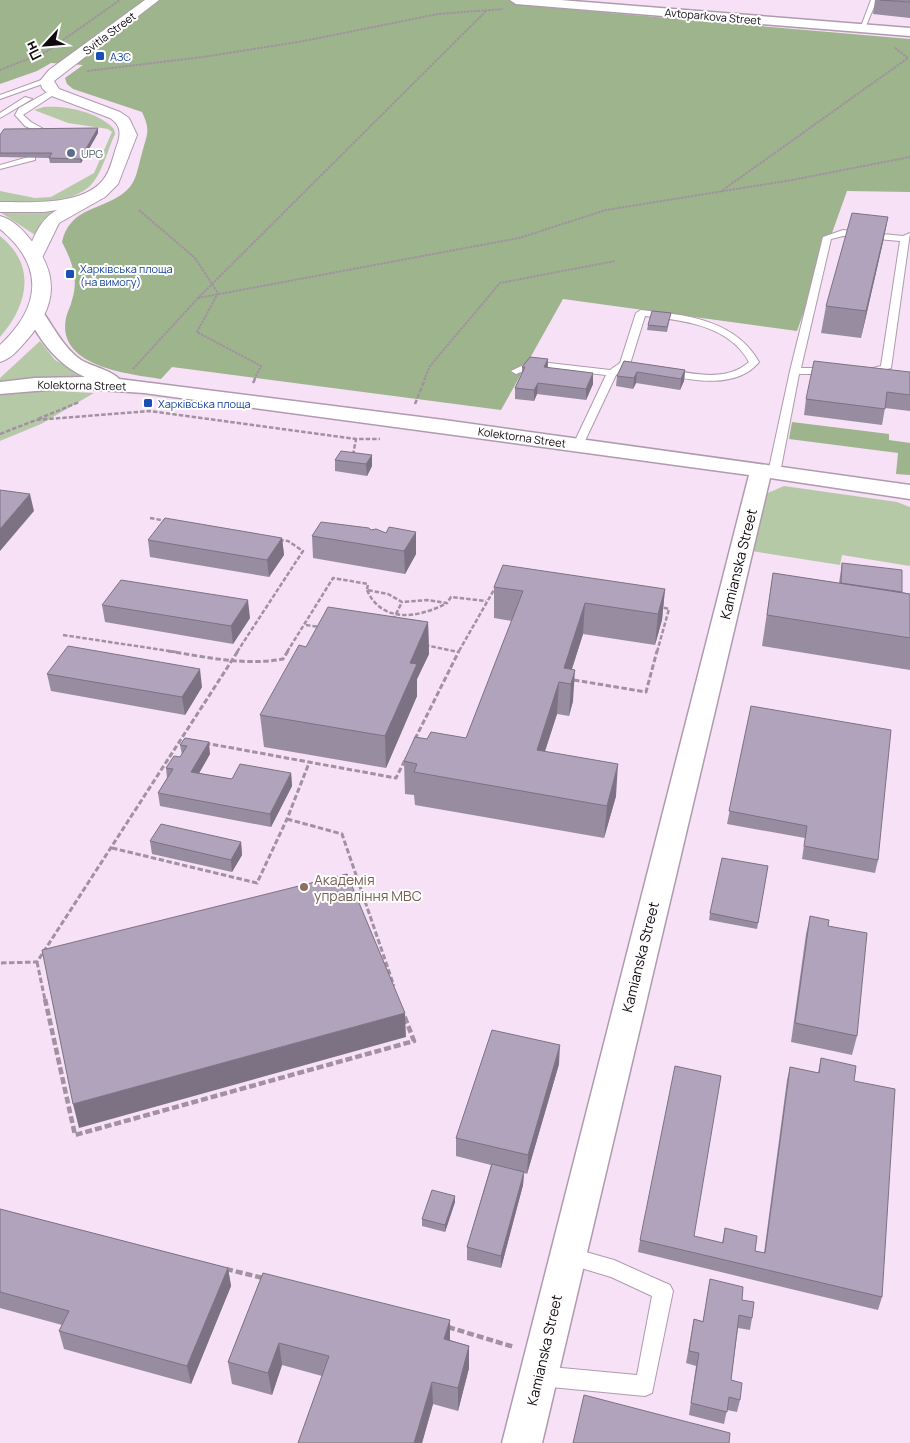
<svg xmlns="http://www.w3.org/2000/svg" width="910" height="1443" font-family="Manrope,sans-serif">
  <rect width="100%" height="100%" fill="#f7e1f7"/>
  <!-- green -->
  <path fill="#b6c9a7" d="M44,107C65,105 99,112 114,129L115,134C108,149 102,174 90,186C71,204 24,205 0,201V191L35,198L51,197L94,173L112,132L108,129L68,123L34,110Z
    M64,207L43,220L35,235L0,212Z
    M0,236C37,265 28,306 0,337Z
    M40,341L55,360L94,381L50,378L0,384V378Z
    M38,390L94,393L41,424L0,441V394Z
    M784,486L897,502L910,507V566L842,555L840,565L745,550L763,495Z"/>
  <!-- forest -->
  <path fill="#9eb48d" d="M0,0H559L553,8L910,39V192L847,191L797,331L563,299L501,410L172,367L161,379C129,374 56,367 66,318C67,312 71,306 72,300C79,278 72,262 62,242C70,206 103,211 126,191C137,182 138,166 142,153C147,134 151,131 142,112L73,89L67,84L65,78L83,65L51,63L37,71L0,84Z
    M792,422L889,434V440L910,443V475L896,474L898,453L789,439Z"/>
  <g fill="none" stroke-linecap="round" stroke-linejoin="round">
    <!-- lane casing -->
    <g stroke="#af9aae" stroke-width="2">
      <path id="lane" d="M871,0H877L865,28L860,29Z
        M44,79L51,81L0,99V95Z
        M51,90L58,92L23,115L31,122L49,132V136H46L25,126L15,115L19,108Z
        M25,97L32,99L0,118V113Z
        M32,156H35V160L0,169V165Z
        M843,230L903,236L910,233L891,368L867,374L862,371L881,366L900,241L843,236L831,239L801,368H830L835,371L830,374H799L780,473L774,476L770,475L768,473L790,371L823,237Z
        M641,310C685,315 735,319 759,362C737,389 693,381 663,374V370L667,369C693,374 727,382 749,362C729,325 682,320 645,316L630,364L616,375L583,445L578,448L574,447L573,445L606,375L533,367L516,374L511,371L532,361L610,370L620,363L636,313Z
        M568,1247L614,1260L670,1285L673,1291L652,1393L645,1396L540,1386L533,1383L530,1376L533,1369L540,1366L637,1375L652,1296L611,1277L561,1262L558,1256L561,1250Z"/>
    </g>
    <!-- street casing -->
    <g stroke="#af9aae" stroke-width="3">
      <path id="street" d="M510,0H560L910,28V36L516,4Z
        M36,310L42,311C55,329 63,347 81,360C91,366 113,371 119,379L444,420L910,485V499L770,478L542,1443H502L749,475L144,393L71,388L0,394V382L35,378L85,377C57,364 41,342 27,315L30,311Z"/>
    </g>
    <!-- secondary casing -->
    <g stroke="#af9aae" stroke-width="2">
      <path id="secondary" d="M145,0H159L54,81L59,89L120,112L129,118L137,135L118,184L105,197L59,223L41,260H29L26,256C34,237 39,220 57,210L44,212H0V202C31,202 82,206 103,180C110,172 113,157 116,148C121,135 122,126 110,118L49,95L42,88L40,81L49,70Z"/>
    </g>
    <!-- primary casing -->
    <g stroke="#af9aae" stroke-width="2">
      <path id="primary" d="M0,216C12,219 22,229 30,239C60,274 57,307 26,341C19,349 11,359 0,362V345C41,307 45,266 0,229Z"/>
    </g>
    <!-- path-far3 -->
    <path stroke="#a191a1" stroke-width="2" stroke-dasharray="2.5 1" stroke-linecap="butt" d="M0,70L46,52L120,0
      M87,71L203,57L304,41L438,14L503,9
      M720,192L908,58L894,47
      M139,210L195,258L218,293L197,332L261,366L254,380
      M198,298L519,238L606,210L792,180L910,157
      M133,369L198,298L487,10
      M424,380L430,366L500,283L615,261"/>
    <!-- path-far2 -->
    <path stroke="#a191a1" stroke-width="2.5" stroke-dasharray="4.5 2" stroke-linecap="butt" d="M253,383L255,379
      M415,404L425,379
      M38,419L79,402
      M0,434L36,420L150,411L356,439H380
      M353,455L356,439
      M150,518L167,521
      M367,590C382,624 419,618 447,603
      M393,620L402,602
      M306,625L320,627
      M63,635L176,652
      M425,645L458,652
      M459,651L499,581
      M237,652L303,551L288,541L279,540
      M287,652L333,578L368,584L367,590L388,594L402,602L427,600L447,603L451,597L486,601
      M657,652L669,609L660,607"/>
    <!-- path-far1 -->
    <path stroke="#a191a1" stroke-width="3" stroke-dasharray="5.5 2.5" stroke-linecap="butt" d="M168,651C206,657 244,666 283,659L288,651
      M574,680L646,692L657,651
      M415,739L459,651
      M205,743L396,778L406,758
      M287,819L342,834L394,986
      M112,848L257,883L287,819L309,763
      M37,962L45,1000
      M1,963L37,962L238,651"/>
    <!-- path -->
    <path stroke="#a191a1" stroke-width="4.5" stroke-dasharray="7 3" stroke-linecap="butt" d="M45,999L75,1135L414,1041L404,1015
      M226,1269L263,1278
      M448,1327L514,1347"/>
    <!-- lane -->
    <use href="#lane" fill="#fff" fill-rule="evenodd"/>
    <!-- street -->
    <use href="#street" fill="#fff" fill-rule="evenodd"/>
    <!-- secondary -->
    <use href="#secondary" fill="#fff" fill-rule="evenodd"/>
    <!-- primary -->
    <use href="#primary" fill="#fff" fill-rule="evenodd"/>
  </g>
  <!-- wall -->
  <path fill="#988ca1" d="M875,0H910V18L873,14Z
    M98,128V133L81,163H50L49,158L0,157V135Z
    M888,217L883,242L861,338L821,333L826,306Z
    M671,313L667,332L647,330L648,325Z
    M548,359V367L593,384L586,400L537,394L534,401L515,399V388L522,374V367Z
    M624,361L685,370L684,381L680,390L636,383L633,389L616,386L617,376Z
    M910,372V411L885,408L882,425L804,415L806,399Z
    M372,455V466L367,476L335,471V460Z
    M371,530L416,554L405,574L313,558L312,536Z
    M282,538L284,555L269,577L150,557L148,540Z
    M842,563L902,592L910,594V670L762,646L773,573L839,583Z
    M494,587L665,589L662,620L655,645L583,634L572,669L573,701L569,716L557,714L545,751L616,796L604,838L415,805L414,795L405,794L404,761L427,739L466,738L512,621L494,618Z
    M102,605L250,618L233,644L105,622Z
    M428,622L429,654L417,679V696L386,768L264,747L260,715L306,647Z
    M47,674L202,687L185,715L51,691Z
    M751,706L878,860L875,873L802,859L805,838L727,824Z
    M185,738L210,754L199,773L232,779L291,773L292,786L271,827L160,806L158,793L167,778L166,768L180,757L182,755L180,745Z
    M150,841L241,842L242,855L232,872L152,854Z
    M768,866L757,929L709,920L710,913Z
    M810,916L828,926L857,1036L852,1055L791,1042L806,934Z
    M821,1058L854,1081L882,1297L878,1310L638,1252L640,1240L694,1236L722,1243L725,1228L755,1251L764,1253L787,1080L790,1067L818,1073Z
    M559,1064L527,1174L524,1173L523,1185L501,1268L467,1260V1247L491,1165L456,1156V1138Z
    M455,1202L445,1232L422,1226V1219Z
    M0,1209L228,1268L231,1286L191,1384L64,1349L59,1331L62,1325L0,1308Z
    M263,1273L450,1340L469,1346V1368L458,1411L433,1404L422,1443H298L322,1376L282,1365L272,1395L232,1384L228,1362Z
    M710,1279L742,1300L752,1318L750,1330L738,1328L731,1380L740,1400L737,1412L727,1410L724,1424L689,1415L696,1366L686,1363L694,1319L703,1321Z"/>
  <!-- shaded-wall -->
  <path fill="#7c7283" d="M98,128V133L81,163L80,159Z
    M888,217L883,242L861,338L866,311Z
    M548,359L547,370L544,367Z
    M685,370L684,381L680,390L681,379Z
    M637,372L636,383L633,389L634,378Z
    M593,373V384L586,400V389Z
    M538,383L537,394L534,401V390Z
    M372,455V466L367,476L366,464Z
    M30,494L34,511L0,551V529Z
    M416,532V554L405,574L404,551Z
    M282,538L284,555L269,577L267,560Z
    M665,589L662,620L655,645L658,614Z
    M248,600L250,618L233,644L231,626Z
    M585,603L583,634L567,684L564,668Z
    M428,622L429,654L417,679V696L386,768L385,736L410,663Z
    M200,669L202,687L185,715L182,697Z
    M575,670L573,701L569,716L571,684Z
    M559,682L557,714L535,782L537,750Z
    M209,742L210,754L193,784L191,772Z
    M618,764L616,796L604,838L607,806Z
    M291,773L292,786L271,827L270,814Z
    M241,842L242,855L232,872L231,860Z
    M405,1013L406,1037L79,1128L73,1104Z
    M560,1045L559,1064L527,1174L528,1155Z
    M524,1172L523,1185L501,1268V1256Z
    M455,1196V1202L445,1232V1225Z
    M228,1268L231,1286L191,1384L187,1366Z
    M450,1320V1343L444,1339Z
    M279,1343L282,1365L272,1395L268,1373Z
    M469,1346V1368L458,1411V1388Z
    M432,1382L433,1404L422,1443H414Z"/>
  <!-- building -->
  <path fill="#b1a3bb" stroke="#7c7283" d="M880,0H910V2Z
    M98,128L80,159L49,158L52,153H0V135L4,129Z
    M852,213L888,217L866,311L826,306Z
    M652,311L671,313L667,327L648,325Z
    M530,357L548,359L544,367L593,373L586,389L538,383L534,390L515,388L525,367H522Z
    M624,361L685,370L681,379L637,372L634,378L617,376Z
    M814,361L910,372V395L887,392L885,409L806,399Z
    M341,451L372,455L366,464L335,460Z
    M0,490L30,494L0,529Z
    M165,518L282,538L267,560L148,540Z
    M321,522L369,528L371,530L376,529L386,533L389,527L416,532L404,551L312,536Z
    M842,563L902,570V592L841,583Z
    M503,565L665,589L658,614L585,603L564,668L575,670L571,684L559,682L537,750L618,764L607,806L414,772L417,764L404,761L415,737L427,739L431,732L466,738L523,591L494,587Z
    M773,573L910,594V638L767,615Z
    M121,580L248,600L231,626L102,605Z
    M328,607L428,622L410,663L417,664L385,736L260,715L299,645L306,647Z
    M68,646L200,669L182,697L47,674Z
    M751,706L891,730L878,860L804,846L807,826L729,811Z
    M185,738L209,742L191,772L232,779L240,764L291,773L270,814L158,793L173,769L166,768L174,756L180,757L187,746L180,745Z
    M161,824L241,842L231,860L150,841Z
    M722,858L768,866L758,923L710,913Z
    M347,874L405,1013L73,1104L42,950Z
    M810,916L829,920L828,926L867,933L857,1036L795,1023Z
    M492,1030L560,1045L528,1155L456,1138Z
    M821,1058L856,1066L854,1081L895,1089L882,1297L640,1240L675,1066L721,1076L694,1236L723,1243L725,1228L757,1236L755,1251L765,1253L790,1067L819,1073Z
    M492,1164L524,1172L501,1256L467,1247Z
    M432,1190L455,1196L445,1225L422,1219Z
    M0,1209L228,1268L187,1366L59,1331L69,1311L0,1292Z
    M263,1273L450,1320L444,1339L469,1346L458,1388L432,1382L414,1443H298L329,1356L279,1343L268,1373L228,1362Z
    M710,1279L743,1287L742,1300L754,1302L752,1318L739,1315L731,1380L742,1383L740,1400L729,1397L727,1412L691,1403L699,1353L689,1351L694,1319L703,1322Z
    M584,1395L730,1433L729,1443H573Z"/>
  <!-- markers -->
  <g fill="#1a4fb4" stroke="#fff" stroke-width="2">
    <rect x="95" y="51" width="10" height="10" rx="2.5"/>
    <rect x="65" y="269" width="10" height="10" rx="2.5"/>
    <rect x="143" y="398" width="10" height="10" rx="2.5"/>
  </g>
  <circle fill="#5c6f8a" stroke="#fff" stroke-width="2" cx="71" cy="153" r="5"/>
  <circle fill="#8d6e63" stroke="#fff" stroke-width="2" cx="304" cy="887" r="5"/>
  <g text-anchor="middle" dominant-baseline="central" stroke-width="4" stroke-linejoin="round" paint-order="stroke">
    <!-- far-street labels -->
    <g font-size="11" fill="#100910" stroke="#fff">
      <text transform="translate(713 16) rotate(5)">Avtoparkova Street</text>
      <text transform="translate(109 33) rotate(-37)">Svitla Street</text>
      <text transform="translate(82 385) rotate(1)">Kolektorna Street</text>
      <text transform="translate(522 437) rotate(8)">Kolektorna Street</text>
    </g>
    <!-- far-transit labels -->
    <g font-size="11" fill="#164399" stroke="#fff" text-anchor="start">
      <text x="110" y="56">АЗС</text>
      <text x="80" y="268">Харківська площа<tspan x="80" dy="13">(на вимогу)</tspan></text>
      <text x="158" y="403">Харківська площа</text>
    </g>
    <!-- far-service labels -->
    <g font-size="11" fill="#4e5e75" stroke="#fff" text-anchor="start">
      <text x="81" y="153">UPG</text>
    </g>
    <!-- street labels -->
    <g font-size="14" fill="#100910" stroke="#fff">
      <text transform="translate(738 564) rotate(-76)">Kamianska Street</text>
      <text transform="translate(640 957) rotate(-76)">Kamianska Street</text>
      <text transform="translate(544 1350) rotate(-77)">Kamianska Street</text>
    </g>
    <!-- education labels -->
    <g font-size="14" fill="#785e54" stroke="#fff" text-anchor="start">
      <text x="314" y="879">Академія<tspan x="314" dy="16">управління МВС</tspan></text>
    </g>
  </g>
  <!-- north arrow -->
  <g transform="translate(45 45) rotate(244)" stroke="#ffffff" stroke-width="4" paint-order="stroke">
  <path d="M0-4L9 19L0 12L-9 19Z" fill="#100910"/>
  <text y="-8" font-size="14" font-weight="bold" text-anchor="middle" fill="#100910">Пн</text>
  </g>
</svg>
